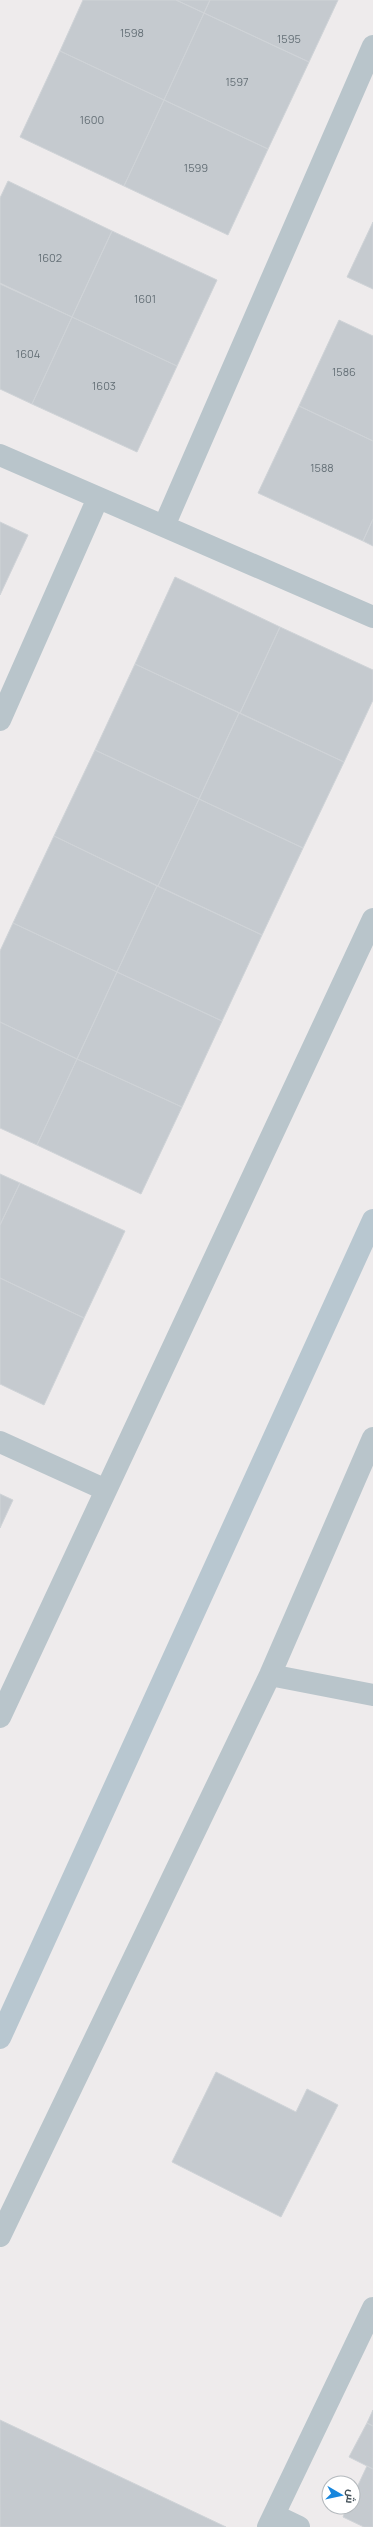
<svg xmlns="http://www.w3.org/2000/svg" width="373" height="2527" font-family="Manrope,Cairo,sans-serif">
  <rect width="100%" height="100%" fill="#eeebec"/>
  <!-- building -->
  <path fill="#c5cacf" stroke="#cfd3d7" d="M83,0H176L204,13L164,100L60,51Z
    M176,0H210L204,13Z
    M210,0H338L309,62L204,13Z
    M204,13L309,62L268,149L164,100Z
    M60,51L164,100L124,186L20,137Z
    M164,100L268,149L228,235L124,186Z
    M8,181L112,231L72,317L0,283V198Z
    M373,222V289L347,277Z
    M112,231L217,280L177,366L72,317Z
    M0,284L72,317L32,404L0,389Z
    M72,317L177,366L137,452L32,404Z
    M339,320L373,336V441L299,406Z
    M299,406L373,441V519L363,541L258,493Z
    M373,519V546L363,541Z
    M0,522L28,535L0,595Z
    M175,577L280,627L240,713L135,664Z
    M280,627L373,670V700L344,762L240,713Z
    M135,664L239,713L199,799L95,750Z
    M239,713L344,762L303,848L199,799Z
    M95,750L199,799L158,886L54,836Z
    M199,799L303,848L262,935L158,886Z
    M54,836L157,886L117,972L13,923Z
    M157,886L262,935L222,1021L117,972Z
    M13,923L117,972L77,1059L0,1022V951Z
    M117,972L222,1021L182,1107L77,1059Z
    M0,1022L77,1059L37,1145L0,1128Z
    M77,1059L182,1107L141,1194L37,1145Z
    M0,1174L20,1183L0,1225Z
    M20,1183L125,1231L84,1318L0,1278V1225Z
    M0,1278L84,1318L44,1405L0,1384Z
    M0,1494L13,1500L0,1528Z
    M216,2072L296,2112L307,2089L338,2105L281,2217L172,2162Z
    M373,2410V2426L367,2423Z
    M0,2420L226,2527H0Z
    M367,2423L373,2426V2469L349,2457Z
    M367,2466L373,2469V2527H364L343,2517L347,2507H353V2496Z"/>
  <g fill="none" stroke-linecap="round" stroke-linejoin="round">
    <!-- street -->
    <path stroke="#b9c5cb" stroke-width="22" d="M0,455L373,617
      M164,526L373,46
      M0,720L98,498
      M0,1442L106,1490
      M270,1675L373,1695
      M0,1717L373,919
      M0,2236L270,1675L373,1438
      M274,2515L299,2527
      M268,2527L373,2308"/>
    <!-- secondary -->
    <path stroke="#b8c7d0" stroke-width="22" d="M0,2038L373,1220"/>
  </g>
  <g text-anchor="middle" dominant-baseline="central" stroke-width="4" stroke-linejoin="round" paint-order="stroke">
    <!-- number labels -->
    <g font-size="11" fill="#646f76">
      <text x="132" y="32">1598</text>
      <text x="289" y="38">1595</text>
      <text x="237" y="81">1597</text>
      <text x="92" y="119">1600</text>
      <text x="196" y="167">1599</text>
      <text x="50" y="257">1602</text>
      <text x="145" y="298">1601</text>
      <text x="28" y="353">1604</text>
      <text x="344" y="371">1586</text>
      <text x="104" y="385">1603</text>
      <text x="322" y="467">1588</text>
    </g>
  </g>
  <!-- north arrow -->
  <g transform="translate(341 2495) rotate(99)"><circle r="19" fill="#ffffff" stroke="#b4b9bd"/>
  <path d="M0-3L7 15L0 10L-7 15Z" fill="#1786dd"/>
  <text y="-6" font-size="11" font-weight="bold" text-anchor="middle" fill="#445159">ش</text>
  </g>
</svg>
